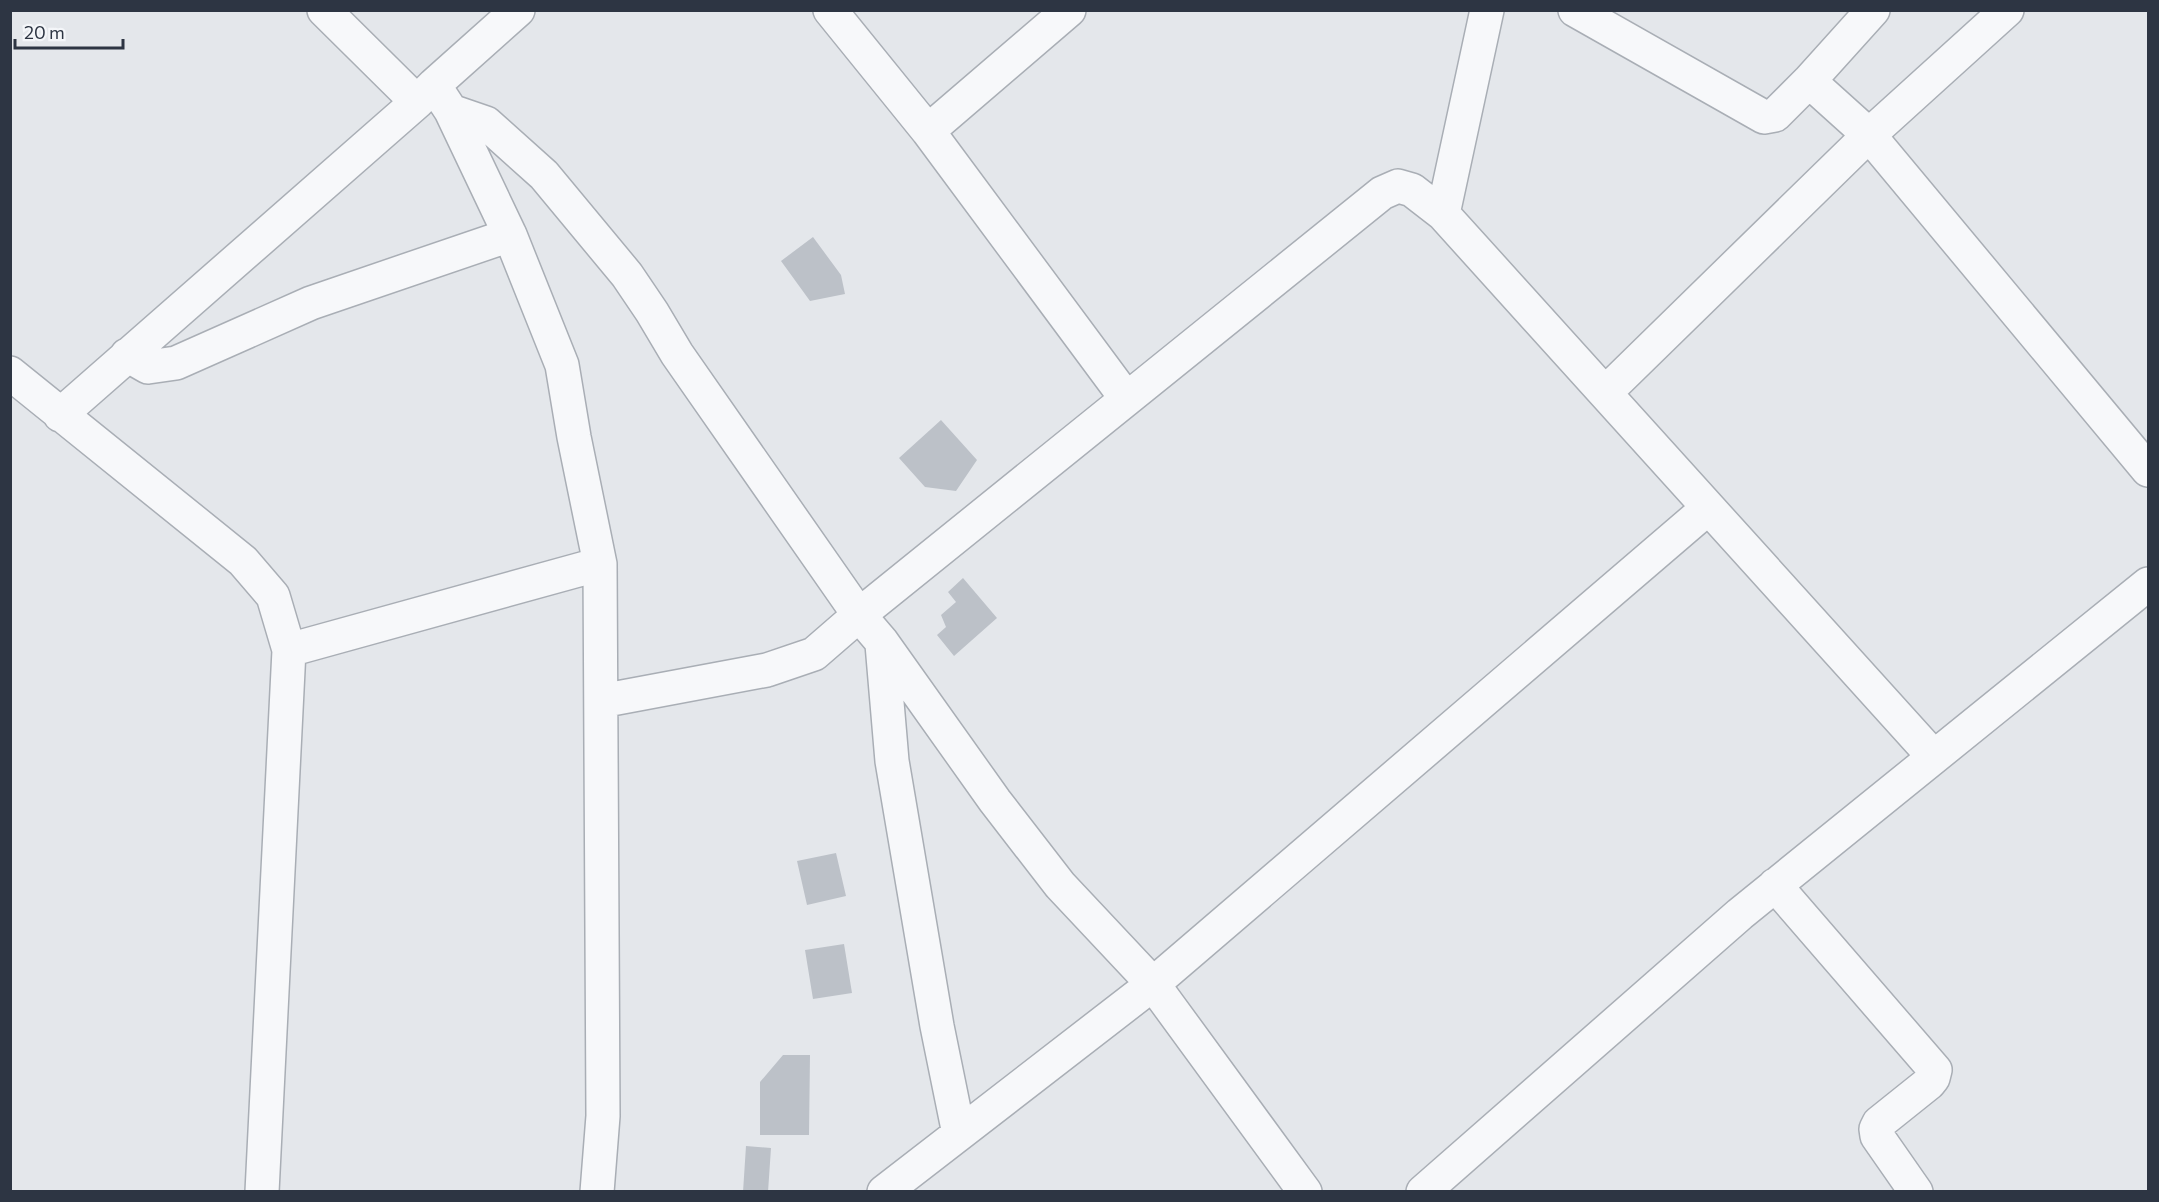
<svg xmlns="http://www.w3.org/2000/svg" width="2159" height="1202" font-family="Commissioner,sans-serif">
  <rect width="100%" height="100%" fill="#e4e7eb"/>
  <!-- building -->
  <path fill="#bcc1c8" d="M813,237L841,275L845,294L810,301L781,261Z
    M941,420L977,460L956,491L925,487L899,458Z
    M963,578L997,618L954,656L937,635L946,627L941,615L956,602L948,592Z
    M836,853L846,896L807,905L797,861Z
    M844,944L852,993L813,999L805,950Z
    M783,1055H810L809,1135H760V1082Z
    M746,1146L771,1148L768,1192H743Z"/>
  <g fill="none" stroke-linecap="round" stroke-linejoin="round">
    <!-- street casing -->
    <g stroke="#a9aeb5" stroke-width="36">
      <path id="street" d="M324,10L417,102
        M518,10L434,85L451,111L510,235L562,365L574,437L600,564L603,1116L597,1192
        M830,10L928,131L1126,398
        M1575,10L1764,117L1775,115L1809,81
        M1873,10L1809,81L1869,135L2148,470
        M451,111L486,123L544,175L627,275L652,312L677,354L859,615L882,642L995,801L1060,885L1153,984L1305,1192
        M928,131L1069,10
        M1443,214L1487,10
        M127,355L148,367L176,363L311,303L510,235
        M10,373L243,561L273,596L289,650L262,1192
        M1605,393L1869,135L2007,10
        M60,415L417,102L434,85
        M882,644L892,761L937,1026L959,1134
        M289,650L600,564
        M601,701L767,670L814,654L859,615L1382,193L1398,186L1412,190L1443,214L1934,757
        M1775,885L1935,1070L1933,1078L1929,1083L1879,1123L1876,1129L1877,1136L1916,1192
        M884,1192L1153,984L1708,508
        M1423,1192L1740,914L2148,584"/>
    </g>
    <!-- street -->
    <use href="#street" stroke="#f7f8fa" stroke-width="33"/>
  </g>
  <!-- border -->
  <rect width="2159" height="1202" fill="none" stroke="#2d3543" stroke-width="24"/>
  <!-- scale -->
  <path d="M15 39v9h108v-9" fill="none" stroke="#2d3543" stroke-width="3"/>
  <text x="24" y="39" font-size="18" fill="#2d3543" stroke="#f4f6f9" stroke-width="4.5" paint-order="stroke">20 m</text>
</svg>
